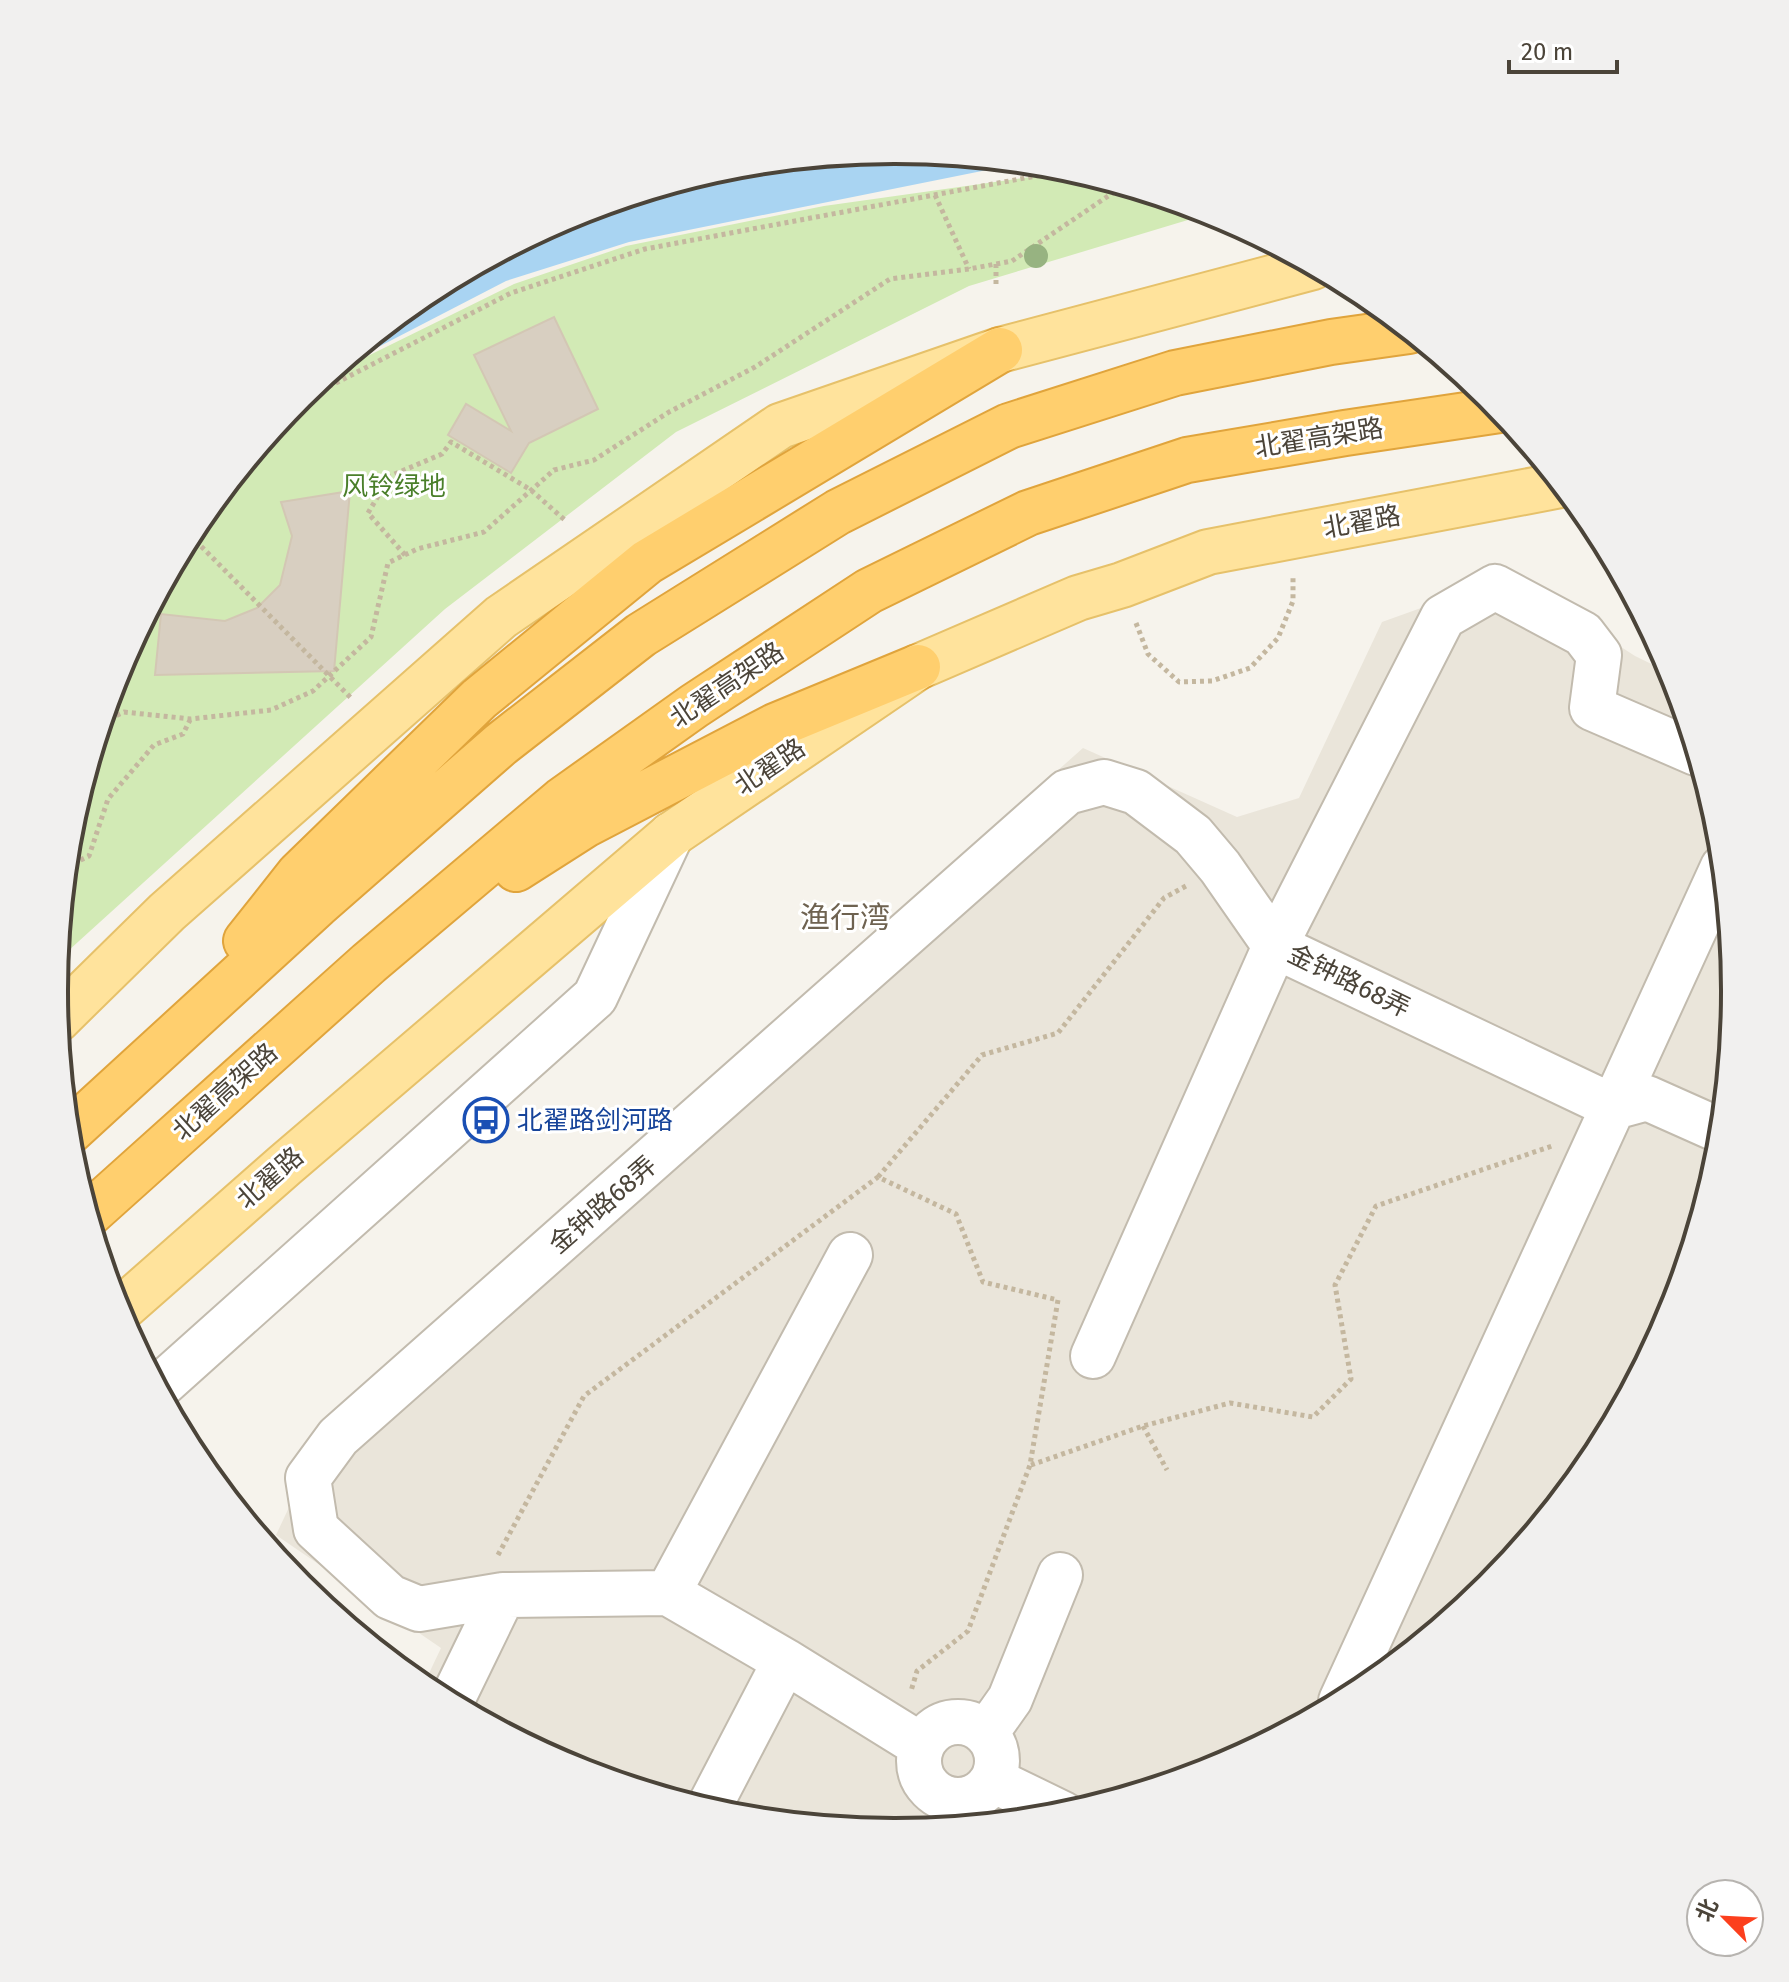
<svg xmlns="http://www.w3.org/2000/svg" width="1789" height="1982" font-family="'Fira Sans','Noto Sans SC',sans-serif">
  <rect width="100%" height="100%" fill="#f6f3ec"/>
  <!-- residential -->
  <path fill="#eae5da" d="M1499,568L1635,656L1672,674L1719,827L1735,991L1719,1155L1671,1313L1593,1458L1488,1586L1361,1690L1216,1768L1058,1815L894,1831L730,1815L572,1767L427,1690L423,1686L441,1648L276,1535L333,1414L1083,748L1237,817L1299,798L1382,622L1421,608Z"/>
  <!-- green -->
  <path fill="#d2eab5" d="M1074,171L1211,213L969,286L676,432L445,609L57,961L70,827L118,669L196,524L300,396L323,378L514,284L626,246L824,206Z"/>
  <!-- water -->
  <path fill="#a9d4f2" d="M895,151L1022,163L629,242L506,281L330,372L428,292L573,214L731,167Z"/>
  <!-- building -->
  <path fill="#d8cfc1" stroke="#d3c7b4" stroke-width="2" d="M554,317L598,409L529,443L511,473L448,435L466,404L511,431L474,355Z
    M350,491L334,671L155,675L161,614L225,621L257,608L280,585L292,536L281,502Z
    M389,1658L409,1667L406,1673Z"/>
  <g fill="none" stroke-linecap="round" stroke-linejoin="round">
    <!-- minor casing -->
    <g stroke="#c2bbae" stroke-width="48">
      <path id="minor" d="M1093,1356L1275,946L1443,617L1495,587L1583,634L1599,655L1592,708L1696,753
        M158,1388L595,997L671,835
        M668,1593L850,1255
        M1341,1701L1723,867
        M451,1702L503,1595
        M919 1761a39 39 0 1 1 78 0a39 39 0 1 1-78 0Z
        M986,1733L1010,1699L1060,1575
        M922,1746L785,1661L668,1593L503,1595L419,1609L390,1597L316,1529L308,1478L338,1437L1067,792L1104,782L1136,792L1193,835L1220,867L1275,946L1614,1107L1647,1098L1721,1131
        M993,1780L1063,1814
        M708,1809L785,1661"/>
    </g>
    <!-- major casing -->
    <g stroke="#e6c16a" stroke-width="48">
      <path id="major" d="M57,1020L167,912L501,617L780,426L1000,350L1313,267
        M118,1312L285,1165L671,835L918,667L1078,598L1122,585L1208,552L1561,485"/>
    </g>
    <!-- highway casing -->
    <g stroke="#e0a43c" stroke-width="48">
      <path id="highway" d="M516,869L585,825L775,726L918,667
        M246,941L299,874L479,699L647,562L1000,350
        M68,1133L317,905L501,744L641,635L838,512L1009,426L1175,373L1331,342L1409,331
        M88,1215L369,963L562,800L694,706L869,591L1028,513L1187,460L1345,433L1500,410"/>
    </g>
    <!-- path -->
    <path stroke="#c4b79f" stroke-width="5" stroke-dasharray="4 4" stroke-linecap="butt" d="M935,195L969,269
      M996,264V286
      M293,405L511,293L645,249L1068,170
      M190,535L352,699
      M405,555L368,513L390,476L442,454L451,442L531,490L567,522
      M1136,623L1148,654L1179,682L1212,681L1250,668L1278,638L1293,601V576
      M102,722L124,712L191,719L271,710L313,691L371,637L388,563L417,549L484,532L554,470L594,460L669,412L755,367L890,279L969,269L1012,261L1123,186
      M66,867L89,856L108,799L154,745L183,734L190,720
      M878,1177L982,1055L1058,1033L1164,898L1186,886
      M1143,1426L1167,1470
      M1031,1465L1143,1426L1230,1403L1313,1417L1351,1379L1335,1285L1376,1206L1552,1146
      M498,1555L584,1396L878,1177L956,1214L983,1282L1058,1300L1030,1465L968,1631L917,1671L911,1691"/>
    <!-- minor -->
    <use href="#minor" stroke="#fff" stroke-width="44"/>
    <!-- major -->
    <use href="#major" stroke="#ffe39c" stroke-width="44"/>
    <!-- highway -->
    <use href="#highway" stroke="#ffcf6e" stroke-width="44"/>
  </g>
  <!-- trees -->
  <circle fill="#97b381" cx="1036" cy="256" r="12"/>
  <!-- icons -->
  <defs>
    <g id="bus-ring" transform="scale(2.3)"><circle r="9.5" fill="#fff" stroke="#1a4fb4" stroke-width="1.5"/><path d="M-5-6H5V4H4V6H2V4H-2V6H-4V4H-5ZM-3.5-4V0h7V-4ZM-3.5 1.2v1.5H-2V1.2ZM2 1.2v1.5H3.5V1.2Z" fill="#1a4fb4"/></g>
  </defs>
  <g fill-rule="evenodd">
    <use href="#bus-ring" x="486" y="1120"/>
  </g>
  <g text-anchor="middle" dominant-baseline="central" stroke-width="6" stroke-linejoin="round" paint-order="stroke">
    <!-- street labels -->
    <g font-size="26" fill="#4b4439" stroke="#fff">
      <text transform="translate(1319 438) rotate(-9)">北翟高架路</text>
      <text transform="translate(1362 522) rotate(-10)">北翟路</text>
      <text transform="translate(727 685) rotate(-34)">北翟高架路</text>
      <text transform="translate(770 767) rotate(-34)">北翟路</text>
      <text transform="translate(1349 981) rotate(26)">金钟路68弄</text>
      <text transform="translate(225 1092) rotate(-42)">北翟高架路</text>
      <text transform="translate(270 1178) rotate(-41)">北翟路</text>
      <text transform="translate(603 1205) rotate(-41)">金钟路68弄</text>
    </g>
    <!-- park labels -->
    <g font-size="26" fill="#4a7f2a" stroke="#fff">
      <text x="394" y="486">风铃绿地</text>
    </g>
    <!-- transit labels -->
    <g font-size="26" fill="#164399" stroke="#fff" text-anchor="start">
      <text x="517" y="1120">北翟路剑河路</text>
    </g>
    <!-- quarter labels -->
    <g font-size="30" fill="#6e6250" stroke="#fff">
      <text x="845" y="918">渔行湾</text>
    </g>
  </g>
  <!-- crop -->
  <path d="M0 0H1789V1982H0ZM894 164H895A826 826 0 0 1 1721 990V992A826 826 0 0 1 895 1818H894A826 826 0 0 1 68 992V990A826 826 0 0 1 894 164Z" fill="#f1f0ef" fill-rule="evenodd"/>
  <path fill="none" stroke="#4b4439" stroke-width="4" d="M894 164H895A826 826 0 0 1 1721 990V992A826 826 0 0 1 895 1818H894A826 826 0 0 1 68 992V990A826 826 0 0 1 894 164Z"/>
  <!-- north arrow -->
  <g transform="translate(1725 1918) rotate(294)"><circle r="38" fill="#ffffff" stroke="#b7b4b0" stroke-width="2"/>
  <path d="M0-6L14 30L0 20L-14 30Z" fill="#fc3f1d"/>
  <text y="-12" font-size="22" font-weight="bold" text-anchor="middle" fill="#4b4439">北</text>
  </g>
  <!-- scale -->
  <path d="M1509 60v12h108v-12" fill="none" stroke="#4b4439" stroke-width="4"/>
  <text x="1521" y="60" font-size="24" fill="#4b4439" stroke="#ffffff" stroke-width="6" paint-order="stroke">20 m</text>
</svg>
